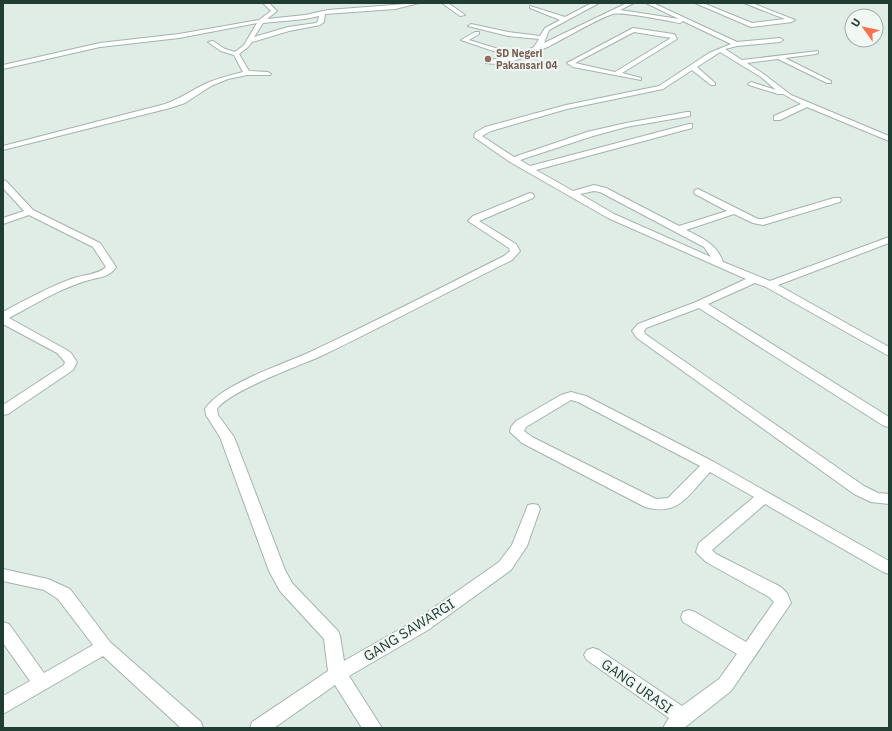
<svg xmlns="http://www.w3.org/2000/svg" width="892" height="731" font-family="'IBM Plex Sans',sans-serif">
  <rect width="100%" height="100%" fill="#e0ece6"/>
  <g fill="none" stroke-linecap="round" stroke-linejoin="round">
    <!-- street casing -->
    <g stroke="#a3b4ad" stroke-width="2">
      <path id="street" d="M263,3H269L277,11L267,19L305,15L328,10L419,3L395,9L325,14L324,22L320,25L289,31L252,42L248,47L239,54L249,71L268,72L271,74L270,75H247L228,79L211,86L185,103L170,108L3,150V146L165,104C180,99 192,90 207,83C219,78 231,75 243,72L234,55L221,51L208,42L213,41L225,49L235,52L244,45L257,23L179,38L100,47L3,69V65L100,43L179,34L259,20L271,11ZM319,16L318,21L316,23L288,27L254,37L263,23L305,19Z
        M442,3H448L465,15L460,16Z
        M592,3H599L549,30L544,43L627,3H634L620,10L679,19L646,3H653L737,42L780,38L783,40L780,42L737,46L725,49L742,60L818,51V53L816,54L785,58L831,81V83H827L778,59L747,63L765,75L791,95L889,136V141L807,107L780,120H774V116L801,104L783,94H778L749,85L748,84L751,82L776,90L761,77L720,52L697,67L715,83V85H711L692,70L663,89L567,109L491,131L482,136L514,157L587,132L626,123L687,112H690V116L626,127L593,136L520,160L530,166L689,124H692V128L536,170L573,191L594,185L606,188L679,226L727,211L695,194L694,192L695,190L698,189L758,219H763L834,198H840L841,200L840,202L763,225L753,223L734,214L686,230C702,238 717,244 723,262L770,281L889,237V243L778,285L889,347V356L766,287L755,283L708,304L889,417V427L884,426L699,308L646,328L644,331L645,334L864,486L878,493L889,494V504L871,502L854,494L637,338L632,331L638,324L696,302L746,279L608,218L510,162L474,137L475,133L485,127L566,105L659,86L709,53L731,44L683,21L680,23C669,21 620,11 613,14C577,26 524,70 486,63V61L488,60L511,57L461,40L475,32H479V34L469,40L518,55L534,47L539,39L508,36L468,26L471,24L508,32L540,36L545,28L560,20L530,8V6L565,17ZM594,191L600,192L704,247L711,257L614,214L580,194Z
        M695,3H703L752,23L785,19L744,3H752L795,20L792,22L751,27Z
        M633,28L673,34L675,35L677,39L622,73L641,78V80L573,67L567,63ZM634,32L671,38L615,72L575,63Z
        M3,180L6,181L33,210L100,243L116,267C110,277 100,277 89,280C61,288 35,304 9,318L65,349L71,353L77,362L73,370L8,414L3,415V405L64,365L65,362L57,353L3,324V312C25,300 47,288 71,279C81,275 98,275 106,267L93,247L29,215L3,224V218L24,211L3,188Z
        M530,193L533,194L534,196L533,198L479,221L516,244L520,251L512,260C447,292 384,326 319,357C298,366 228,392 217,409L218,415L234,437L285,570L292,583L338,631L340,636L344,661L416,620L499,562L512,545L528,505L533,504L538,505L540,509L527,546L511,570L428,630L349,676L382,728H362L335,685L274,728H250L252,722L328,671L324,639L280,591L269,571L220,437L206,415L205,409C221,384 282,365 310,352C376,321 440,288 504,256L510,251L509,248L468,221L473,216Z
        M571,392L586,396L714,462L889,561V574L883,572L765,504L712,550L716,554L781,587L787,593L791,603L731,691L684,728H663L669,718L587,660L584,655L587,650L593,648L599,650L682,706L719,679L737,654L683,622L681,617L683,612L689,610L695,612L746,642L774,602L769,597L706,562L696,552L699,543L754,497L710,472C689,494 679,517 645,507L522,443L510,432L511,427L516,421L561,395ZM571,400L578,402L700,466L668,498L656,499L532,437L524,431L526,427Z
        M3,569L48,579L70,589L110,642L201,722L203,728H181L103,656L3,714V696L30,681L3,643V622L9,624L44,673L93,645L58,599L44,590L3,581Z"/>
    </g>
    <!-- street -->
    <use href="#street" fill="#fff" fill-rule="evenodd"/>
  </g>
  <!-- markers -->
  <circle fill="#8d6e63" stroke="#f1f8f4" stroke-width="1.5" cx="488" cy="59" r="4"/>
  <g text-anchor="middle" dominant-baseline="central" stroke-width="4" stroke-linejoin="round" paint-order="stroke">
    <!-- far-education labels -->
    <g font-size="10" font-weight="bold" fill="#785e54" stroke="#f1f8f4" text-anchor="start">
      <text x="496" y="53">SD Negeri<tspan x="496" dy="12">Pakansari 04</tspan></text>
    </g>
    <!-- near-street labels -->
    <g font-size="14" fill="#203d33" stroke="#f1f8f4">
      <text transform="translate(409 630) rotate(-32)">GANG SAWARGI</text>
      <text transform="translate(637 686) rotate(35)">GANG URASI</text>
    </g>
  </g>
  <!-- border -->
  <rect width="892" height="731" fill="none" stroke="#203d33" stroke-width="8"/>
  <!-- north arrow -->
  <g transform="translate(864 28) rotate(303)"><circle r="19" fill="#f1f8f4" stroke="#9dada7"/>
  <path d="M0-3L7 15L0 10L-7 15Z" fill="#f87252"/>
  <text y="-6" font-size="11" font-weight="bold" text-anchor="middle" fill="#203d33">U</text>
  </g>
</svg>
